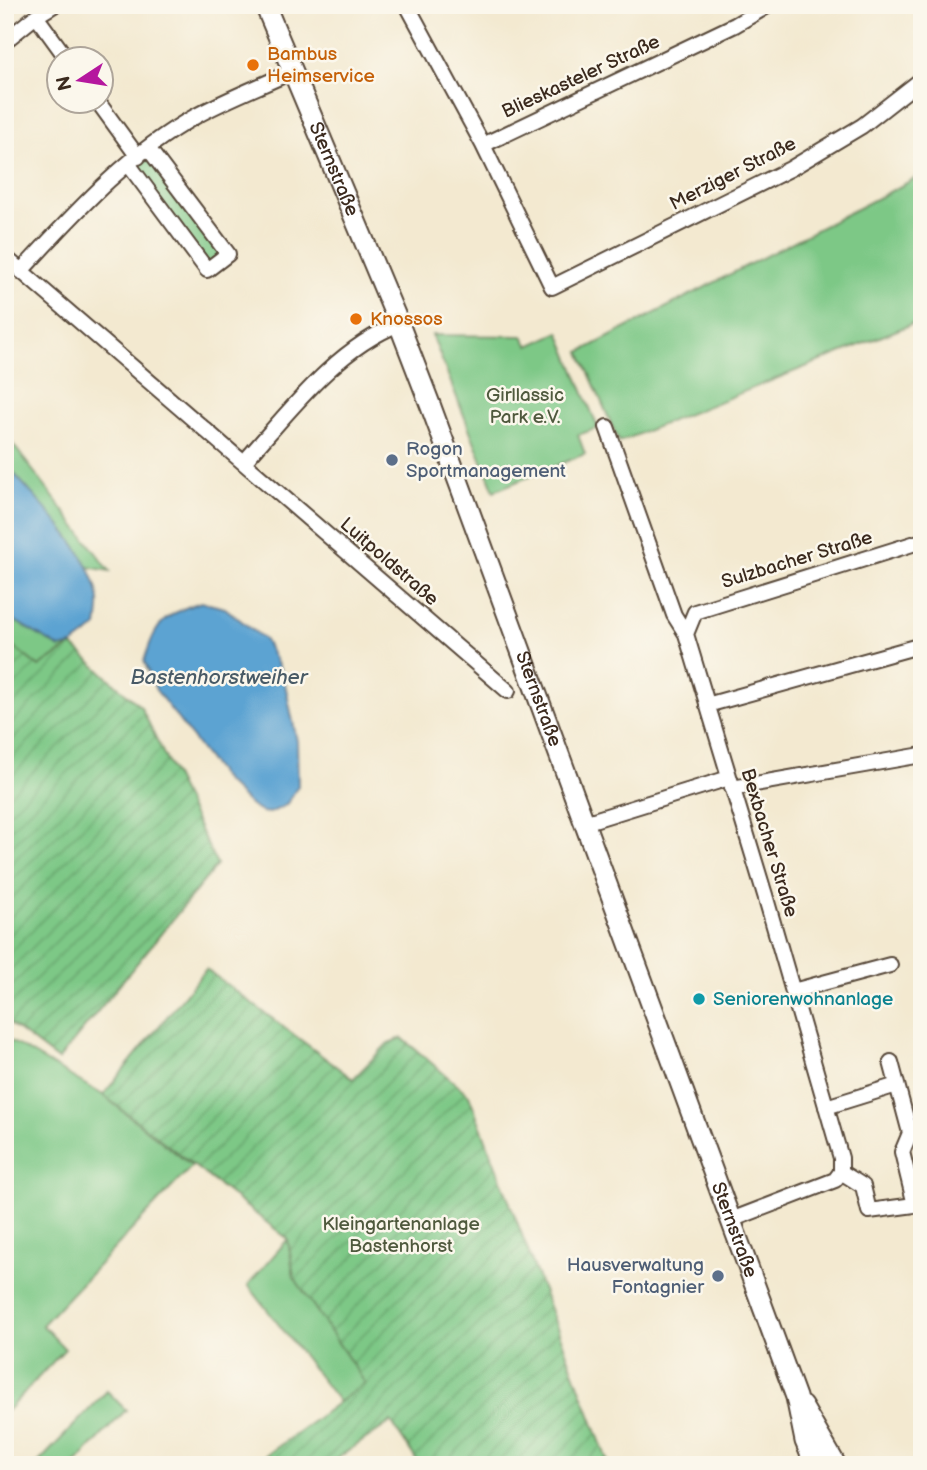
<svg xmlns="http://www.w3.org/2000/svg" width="927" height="1470" font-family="'Balsamiq Sans',sans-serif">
  <defs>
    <pattern id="garden-furrows" width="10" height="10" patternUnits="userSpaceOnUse" patternTransform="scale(1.75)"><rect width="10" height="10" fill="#7dc886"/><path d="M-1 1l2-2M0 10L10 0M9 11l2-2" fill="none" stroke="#68a36d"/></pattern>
  </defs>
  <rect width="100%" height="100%" fill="#fbf7ec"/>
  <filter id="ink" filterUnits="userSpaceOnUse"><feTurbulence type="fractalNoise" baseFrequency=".0143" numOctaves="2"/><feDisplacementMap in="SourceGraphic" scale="14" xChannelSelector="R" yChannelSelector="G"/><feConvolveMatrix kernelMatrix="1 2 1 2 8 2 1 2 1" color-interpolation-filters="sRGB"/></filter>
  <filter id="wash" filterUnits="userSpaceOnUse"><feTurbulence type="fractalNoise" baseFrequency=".00686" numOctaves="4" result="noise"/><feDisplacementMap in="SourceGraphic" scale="28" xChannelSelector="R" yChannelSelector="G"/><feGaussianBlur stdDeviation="1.57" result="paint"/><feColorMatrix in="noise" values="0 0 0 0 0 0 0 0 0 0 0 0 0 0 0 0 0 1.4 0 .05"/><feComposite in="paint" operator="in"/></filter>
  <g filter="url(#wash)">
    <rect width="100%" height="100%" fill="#f3e9d0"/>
    <!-- green -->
    <path fill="#7dc886" stroke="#5c7952" stroke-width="2" d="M148,148L228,254L207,270L129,165Z
      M922,175V320L619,442L580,352Z
      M559,332L598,428L578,435L585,454L494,491L432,335L523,336L529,346Z
      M5,434L110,571L88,567L70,538L5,463Z
      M5,614C23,627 42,636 60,648L72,645L39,667L5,640Z
      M11,1041L103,1095L192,1166L42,1325L65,1349L5,1413V1047Z
      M288,1239L294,1277L366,1384L339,1402L248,1285Z
      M107,1391L126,1410L74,1465H36Z"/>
    <!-- garden -->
    <path fill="url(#garden-furrows)" stroke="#5c7952" stroke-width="2" d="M5,640L39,667L72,645L141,707L217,865L58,1060L5,1020Z
      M206,969L353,1079L388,1043L402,1038L469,1095L609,1465H420L391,1422L327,1465H253L365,1383L294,1277L288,1239L103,1095Z"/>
    <!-- water -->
    <path fill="#5ca3d2" stroke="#4c6678" stroke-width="2" d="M5,463C36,501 92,549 99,600C100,608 98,618 97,627L72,645L60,648C42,636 23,627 5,614Z
      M201,602L225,608L264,639L283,674L297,741L298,786L286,805L270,813L261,812L251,806L224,780L156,690L144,661C156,623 163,615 201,602Z"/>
  </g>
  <g filter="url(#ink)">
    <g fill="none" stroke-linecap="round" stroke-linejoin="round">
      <!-- street casing -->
      <g stroke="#574739" stroke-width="18">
        <path id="street" d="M407,5L483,145L552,287L790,169L862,126L922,79
          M36,16L68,60
          M5,41L36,16L54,5
          M98,102L138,157
          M483,145L735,25L769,5
          M129,165L207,270L228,254L148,148
          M5,257L508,691
          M21,271C74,214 127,154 196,116C227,99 261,86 293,71
          M607,427L674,615L686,634
          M244,462C289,412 335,349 399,324
          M707,705L922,645
          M732,788L922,755
          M584,823L729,778
          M793,991L890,965
          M891,1062L910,1133L902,1152L915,1205
          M826,1107L897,1085
          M841,1172L863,1186L869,1211L922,1204
          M731,1220L835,1180L841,1172V1158L765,895L686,634L695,612L922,541"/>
      </g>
      <!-- secondary casing -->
      <g stroke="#574739" stroke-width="23">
        <g id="secondary">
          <path id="s1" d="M265,5L399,324L431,407L796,1397L805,1441L815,1465"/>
          <path d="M802,1406L836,1465"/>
        </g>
      </g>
      <!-- street -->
      <use href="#street" stroke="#fff" stroke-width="14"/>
      <!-- secondary -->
      <use href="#secondary" stroke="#fff" stroke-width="19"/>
    </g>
  </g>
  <!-- markers -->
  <g fill="#e8710a" stroke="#fbf7ec" stroke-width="2.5">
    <circle cx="253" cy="65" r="7"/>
    <circle cx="356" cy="319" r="7"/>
  </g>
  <g fill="#5c6f8a" stroke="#fbf7ec" stroke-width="2.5">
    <circle cx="392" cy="460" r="7"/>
    <circle cx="718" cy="1276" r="7"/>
  </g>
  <circle fill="#0f9aa8" stroke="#fbf7ec" stroke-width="2.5" cx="699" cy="999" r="7"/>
  <g text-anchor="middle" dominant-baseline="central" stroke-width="5" stroke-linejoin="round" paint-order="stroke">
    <!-- food labels -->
    <g font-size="19" fill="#c56008" stroke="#fbf7ec" text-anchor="start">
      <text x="267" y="54">Bambus<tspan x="267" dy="22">Heimservice</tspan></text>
      <text x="370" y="319">Knossos</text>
    </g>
    <!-- street labels -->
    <g font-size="19" fill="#3b2a1e" stroke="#fbf7ec">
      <text transform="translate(581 77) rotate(-25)">Blieskasteler Straße</text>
      <text stroke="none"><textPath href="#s1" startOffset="178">Sternstraße</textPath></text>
      <text transform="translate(733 174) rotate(-27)">Merziger Straße</text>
      <text transform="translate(797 560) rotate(-17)">Sulzbacher Straße</text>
      <text transform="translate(389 562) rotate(41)">Luitpoldstraße</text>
      <text stroke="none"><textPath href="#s1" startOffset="746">Sternstraße</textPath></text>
      <text transform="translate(769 843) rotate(73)">Bexbacher Straße</text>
      <text stroke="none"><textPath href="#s1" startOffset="1312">Sternstraße</textPath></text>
    </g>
    <!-- park labels -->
    <g font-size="19" fill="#4f593d" stroke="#fbf7ec">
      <text x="525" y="395">Girllassic<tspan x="525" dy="22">Park e.V.</tspan></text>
      <text x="401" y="1224">Kleingartenanlage<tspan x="401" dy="22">Bastenhorst</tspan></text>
    </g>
    <!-- service labels -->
    <g font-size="19" fill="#4e5e75" stroke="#fbf7ec" text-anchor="start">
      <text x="406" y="449">Rogon<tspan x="406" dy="22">Sportmanagement</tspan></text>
      <text x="704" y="1265" text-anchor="end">Hausverwaltung<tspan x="704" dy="22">Fontagnier</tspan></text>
    </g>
    <!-- culture labels -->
    <g font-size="19" fill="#0d838f" stroke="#fbf7ec" text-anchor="start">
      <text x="713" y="999">Seniorenwohnanlage</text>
    </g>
    <!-- water labels -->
    <g font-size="21" font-style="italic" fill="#485a66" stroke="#fbf7ec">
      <text x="219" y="677">Bastenhorstweiher</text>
    </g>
  </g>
  <!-- margin -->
  <rect width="927" height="1470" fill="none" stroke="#fbf7ec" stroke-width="28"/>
  <!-- north arrow -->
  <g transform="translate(80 80) rotate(258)"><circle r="33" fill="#fbf7ec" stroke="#aea59a" stroke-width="2"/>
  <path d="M0-5L12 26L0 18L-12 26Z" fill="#b5179e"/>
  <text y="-10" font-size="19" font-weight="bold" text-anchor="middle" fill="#3b2a1e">N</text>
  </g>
</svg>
